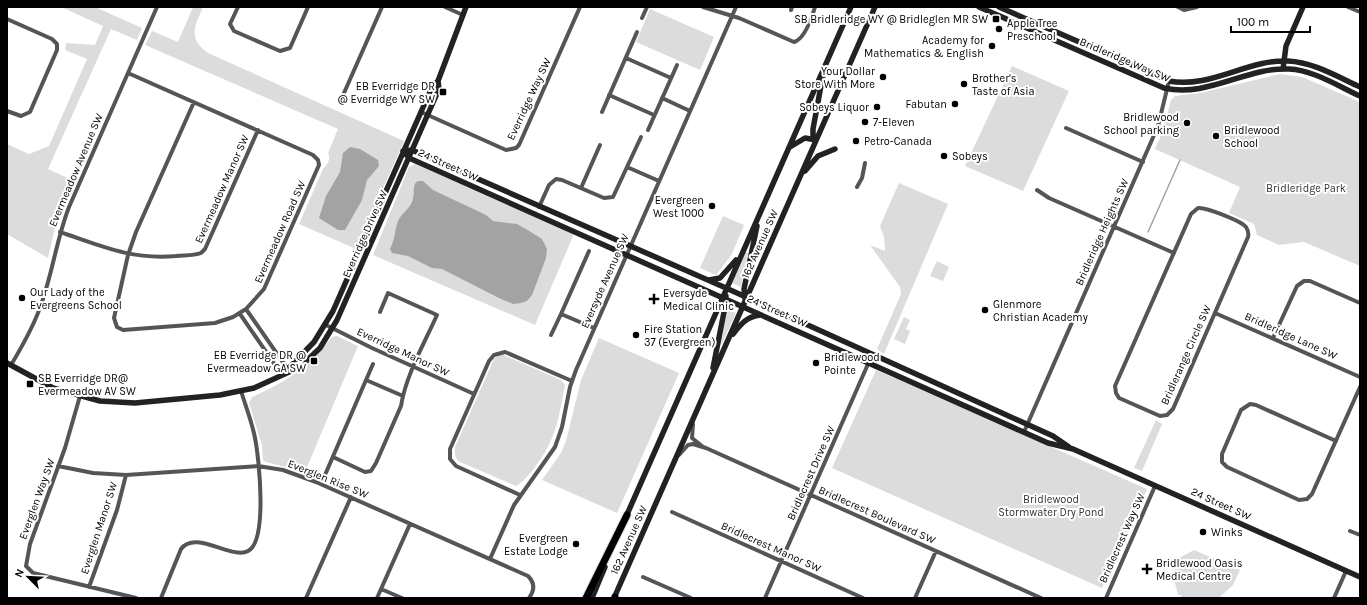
<svg xmlns="http://www.w3.org/2000/svg" width="1367" height="605" font-family="Karla,sans-serif">
  <rect width="100%" height="100%" fill="#fff"/>
  <!-- green -->
  <path fill="#dcdcdc" d="M61,7H95L142,28L137,40L111,29L48,169L72,180L58,215L48,258L7,234V144L29,154L49,146L87,59L65,50L66,43L95,45L103,26Z
    M193,7H203C195,26 187,38 208,53L404,141L356,249L299,224L323,169C328,164 331,159 328,153L338,129L145,45L152,31L178,42Z
    M650,9L714,37L700,70L636,42Z
    M1012,66L1069,91L1023,191L965,166Z
    M1280,74L1302,77L1360,102V266L1304,242L1279,245L1257,235L1254,224L1229,213L1240,187L1155,149L1163,131L1171,100L1175,96L1200,93Z
    M415,164L574,234L535,325L373,255L409,167Z
    M899,183L948,204L884,354L877,349L901,294L900,287L870,245L885,251L884,237L880,226Z
    M723,216L744,225L732,254L716,275L700,268Z
    M746,252L748,253L741,287L732,283Z
    M937,261L949,267L943,281L930,276Z
    M728,309L736,313L721,346L727,310Z
    M904,317L910,320L906,329L910,331L905,344L894,339Z
    M337,336L358,346L305,472L266,462L263,460L262,445L249,403L252,397C288,381 307,368 332,337Z
    M599,338L679,373L617,513L542,480L561,453L566,441L581,380Z
    M501,354L561,380L565,385C559,417 556,440 535,467C529,475 524,481 516,486L458,461L455,455V447L494,359Z
    M876,370L1147,489L1102,588L832,468Z
    M1156,420L1162,424L1142,471L1134,468Z
    M1194,550L1240,570L1233,585L1219,598H1179L1182,595H1178L1173,575L1181,557Z"/>
  <!-- water -->
  <path fill="#a3a3a3" d="M350,147L360,149L378,160L379,166L367,180L362,200L345,230H338L319,218L326,196L340,172L343,153Z
    M418,181H423L433,190L486,215L493,221L517,224L526,229L542,239L547,249L546,258L532,295L527,301L521,303L513,304L499,298L442,269L432,268L408,256L392,253L390,249C396,238 394,229 399,219C403,212 412,207 413,198C415,192 412,184 418,181Z"/>
  <g fill="none" stroke-linecap="round" stroke-linejoin="round">
    <!-- stream -->
    <path stroke="#a3a3a3" stroke-width="1.5" d="M1148,232L1180,160"/>
    <!-- highway casing -->
    <g stroke="#dbdbdb" stroke-width="9">
      <path id="highway" d="M586,598L627,515
        M615,598V597"/>
    </g>
    <!-- street -->
    <path stroke="#555" stroke-width="4" d="M238,7L230,24L234,31L280,51L290,48L308,7
      M445,7L463,15
      M703,7L739,18L794,42C805,39 812,17 815,7
      M1178,7L1184,10L1197,7
      M1348,7L1360,12
      M791,10L792,7
      M642,18L647,7
      M7,19L52,39L57,44V50L30,112L21,116L7,111
      M626,58L671,78
      M128,73L313,155L318,160L319,165L264,289L246,309L233,317L215,323L123,330L117,327L114,318L128,255L136,232L194,102
      M609,95L654,115
      M662,98L690,111
      M340,102L382,7
      M421,112L506,150L516,148L519,145L580,7
      M602,112L637,32
      M1066,128L1143,162
      M648,130L677,65
      M627,167L659,181
      M857,187L862,178L865,163
      M581,188L600,145
      M1037,190L1049,198L1174,253
      M539,207L549,185L556,179L562,180L604,198L613,197L641,137
      M1198,208C1206,207 1241,221 1246,227C1248,230 1249,233 1248,237L1173,409L1167,415L1160,416L1119,398L1116,393L1115,386L1191,214Z
      M60,232C101,246 131,260 176,256C184,255 193,256 201,253L205,249L258,130
      M589,251L561,314L594,328
      M246,309L289,371
      M1215,313L1360,377
      M240,314L282,375
      M326,325L372,348L474,394
      M551,335L561,314
      M1273,338L1297,286L1304,281H1310L1360,303
      M11,365C23,345 35,324 42,302C53,270 57,238 69,207L157,7
      M366,380L373,364
      M80,396L65,448L30,544L26,566L33,573L136,598
      M693,424L692,438L702,446
      M1024,432L1158,126L1169,81
      M1336,441L1256,405L1250,404L1241,410L1222,454V462L1227,467L1299,500L1307,499L1312,494L1360,387
      M679,455L688,445L693,444L706,448L1041,598
      M333,457L365,472L371,471L376,463L401,406C406,375 424,344 437,315L388,293L380,312
      M58,466L93,473L126,475L258,466L283,470L316,482L528,576C535,583 535,590 529,598
      M325,475L366,380L403,396
      M520,495L456,466L450,459V449L489,361L494,355L505,352L572,381
      M672,512L863,598
      M1350,531L1360,535
      M490,559L514,505L555,447L562,427L570,387L576,370L736,7
      M643,577L691,598
      M89,587L117,510L126,475
      M381,589L402,598
      M161,598L181,549C195,529 232,560 248,551C268,541 259,458 255,438C252,422 246,407 241,391
      M306,598L351,497
      M377,598L410,524
      M765,598L872,355
      M915,598L936,551
      M1106,598L1155,486
      M1334,598L1346,571"/>
    <!-- secondary -->
    <path stroke="#222" stroke-width="5.5" d="M979,7L1164,88C1208,98 1246,67 1289,69C1313,70 1338,86 1360,96
      M999,7L1169,81C1210,89 1248,59 1288,61C1313,62 1338,77 1360,87
      M1283,69L1286,46L1303,7
      M816,140L813,136V129L823,75
      M790,147L805,138L816,140
      M403,151L409,158L1048,443L1073,449L1360,577
      M403,151L412,150L726,288L1053,436L1069,447
      M805,171L818,156L835,149
      M709,280L720,278L736,260
      M745,299L744,289L757,226
      M733,334C741,324 746,317 760,315
      M7,363L53,388L100,401L135,403L220,395L254,388L300,367L320,348L337,320L439,89L438,81
      M713,368L725,307L726,296
      M283,374L314,342L333,311L432,87L438,81L466,7
      M625,519L851,7
      M592,598L605,567
      M614,598L875,7"/>
    <!-- highway -->
    <use href="#highway" stroke="#000" stroke-width="7"/>
  </g>
  <!-- markers -->
  <g fill="#000" stroke="#fff" stroke-width="1.5">
    <rect x="992" y="15" width="8" height="8" rx="2"/>
    <circle cx="999" cy="29" r="4"/>
    <circle cx="992" cy="46" r="4"/>
    <circle cx="883" cy="77" r="4"/>
    <circle cx="964" cy="84" r="4"/>
    <rect x="439" y="88" width="8" height="8" rx="2"/>
    <circle cx="955" cy="104" r="4"/>
    <circle cx="877" cy="107" r="4"/>
    <circle cx="865" cy="122" r="4"/>
    <circle cx="1187" cy="123" r="4"/>
    <circle cx="1216" cy="136" r="4"/>
    <circle cx="856" cy="141" r="4"/>
    <circle cx="944" cy="156" r="4"/>
    <circle cx="712" cy="206" r="4"/>
    <circle cx="22" cy="298" r="4"/>
    <path d="M652 293h4v4h4v4h-4v4h-4v-4h-4v-4h4z"/>
    <circle cx="985" cy="310" r="4"/>
    <circle cx="636" cy="335" r="4"/>
    <rect x="310" y="357" width="8" height="8" rx="2"/>
    <circle cx="816" cy="363" r="4"/>
    <rect x="26" y="380" width="8" height="8" rx="2"/>
    <circle cx="1203" cy="532" r="4"/>
    <circle cx="576" cy="544" r="4"/>
    <path d="M1145 563h4v4h4v4h-4v4h-4v-4h-4v-4h4z"/>
  </g>
  <g text-anchor="middle" dominant-baseline="central" stroke-width="4" stroke-linejoin="round" paint-order="stroke">
    <!-- poi labels -->
    <g font-size="11" fill="#000" stroke="#fff" text-anchor="start">
      <text x="988" y="19" text-anchor="end">SB Bridleridge WY @ Bridleglen MR SW</text>
      <text x="1007" y="23">Apple Tree<tspan x="1007" dy="13">Preschool</tspan></text>
      <text x="984" y="40" text-anchor="end">Academy for<tspan x="984" dy="13">Mathematics &amp; English</tspan></text>
      <text x="875" y="71" text-anchor="end">Your Dollar<tspan x="875" dy="13">Store With More</tspan></text>
      <text x="972" y="78">Brother's<tspan x="972" dy="13">Taste of Asia</tspan></text>
      <text x="435" y="86" text-anchor="end">EB Everridge DR<tspan x="435" dy="13">@ Everridge WY SW</tspan></text>
      <text x="947" y="104" text-anchor="end">Fabutan</text>
      <text x="869" y="107" text-anchor="end">Sobeys Liquor</text>
      <text x="1179" y="117" text-anchor="end">Bridlewood<tspan x="1179" dy="13">School parking</tspan></text>
      <text x="873" y="122">7-Eleven</text>
      <text x="1224" y="130">Bridlewood<tspan x="1224" dy="13">School</tspan></text>
      <text x="864" y="141">Petro-Canada</text>
      <text x="952" y="156">Sobeys</text>
      <text x="704" y="200" text-anchor="end">Evergreen<tspan x="704" dy="13">West 1000</tspan></text>
      <text x="30" y="292">Our Lady of the<tspan x="30" dy="13">Evergreens School</tspan></text>
      <text x="663" y="293">Eversyde<tspan x="663" dy="13">Medical Clinic</tspan></text>
      <text x="993" y="304">Glenmore<tspan x="993" dy="13">Christian Academy</tspan></text>
      <text x="644" y="329">Fire Station<tspan x="644" dy="13">37 (Evergreen)</tspan></text>
      <text x="306" y="355" text-anchor="end">EB Everridge DR @<tspan x="306" dy="13">Evermeadow GA SW</tspan></text>
      <text x="824" y="357">Bridlewood<tspan x="824" dy="13">Pointe</tspan></text>
      <text x="38" y="378">SB Everridge DR@<tspan x="38" dy="13">Evermeadow AV SW</tspan></text>
      <text x="1211" y="532">Winks</text>
      <text x="568" y="538" text-anchor="end">Evergreen<tspan x="568" dy="13">Estate Lodge</tspan></text>
      <text x="1156" y="563">Bridlewood Oasis<tspan x="1156" dy="13">Medical Centre</tspan></text>
    </g>
    <!-- street labels -->
    <g font-size="11" fill="#000" stroke="#fff">
      <text transform="translate(1125 60) rotate(23)">Bridleridge Way SW</text>
      <text transform="translate(529 99) rotate(-65)">Everridge Way SW</text>
      <text transform="translate(448 165) rotate(24)">24 Street SW</text>
      <text transform="translate(76 170) rotate(-67)">Evermeadow Avenue SW</text>
      <text transform="translate(222 189) rotate(-66)">Evermeadow Manor SW</text>
      <text transform="translate(280 232) rotate(-66)">Evermeadow Road SW</text>
      <text transform="translate(1102 232) rotate(-66)">Bridleridge Heights SW</text>
      <text transform="translate(365 234) rotate(-66)">Everridge Drive SW</text>
      <text transform="translate(760 244) rotate(-66)">162 Avenue SW</text>
      <text transform="translate(605 281) rotate(-66)">Eversyde Avenue SW</text>
      <text transform="translate(777 311) rotate(24)">24 Street SW</text>
      <text transform="translate(1291 336) rotate(24)">Bridleridge Lane SW</text>
      <text transform="translate(403 352) rotate(25)">Everridge Manor SW</text>
      <text transform="translate(1186 355) rotate(-66)">Bridlerange Circle SW</text>
      <text transform="translate(811 473) rotate(-66)">Bridlecrest Drive SW</text>
      <text transform="translate(328 479) rotate(22)">Everglen Rise SW</text>
      <text transform="translate(37 499) rotate(-70)">Everglen Way SW</text>
      <text transform="translate(1221 504) rotate(24)">24 Street SW</text>
      <text transform="translate(877 515) rotate(24)">Bridlecrest Boulevard SW</text>
      <text transform="translate(99 528) rotate(-72)">Everglen Manor SW</text>
      <text transform="translate(1122 538) rotate(-66)">Bridlecrest Way SW</text>
      <text transform="translate(629 540) rotate(-66)">162 Avenue SW</text>
      <text transform="translate(771 547) rotate(24)">Bridlecrest Manor SW</text>
    </g>
    <!-- park labels -->
    <g font-size="11" fill="#333" stroke="#fff">
      <text x="1306" y="188">Bridleridge Park</text>
      <text x="1051" y="499">Bridlewood<tspan x="1051" dy="13">Stormwater Dry Pond</tspan></text>
    </g>
  </g>
  <!-- border -->
  <rect width="1367" height="605" fill="none" stroke="#000000" stroke-width="16"/>
  <!-- north arrow -->
  <g transform="translate(28 577) rotate(294)" stroke="#ffffff" stroke-width="3" paint-order="stroke">
  <path d="M0-3L7 15L0 10L-7 15Z" fill="#000000"/>
  <text y="-6" font-size="11" font-weight="bold" text-anchor="middle" fill="#000000">N</text>
  </g>
  <!-- scale -->
  <path d="M1231 26v6h79v-6" fill="none" stroke="#000000" stroke-width="2"/>
  <text x="1237" y="26" font-size="12" fill="#000000" stroke="#ffffff" stroke-width="3" paint-order="stroke">100 m</text>
</svg>
